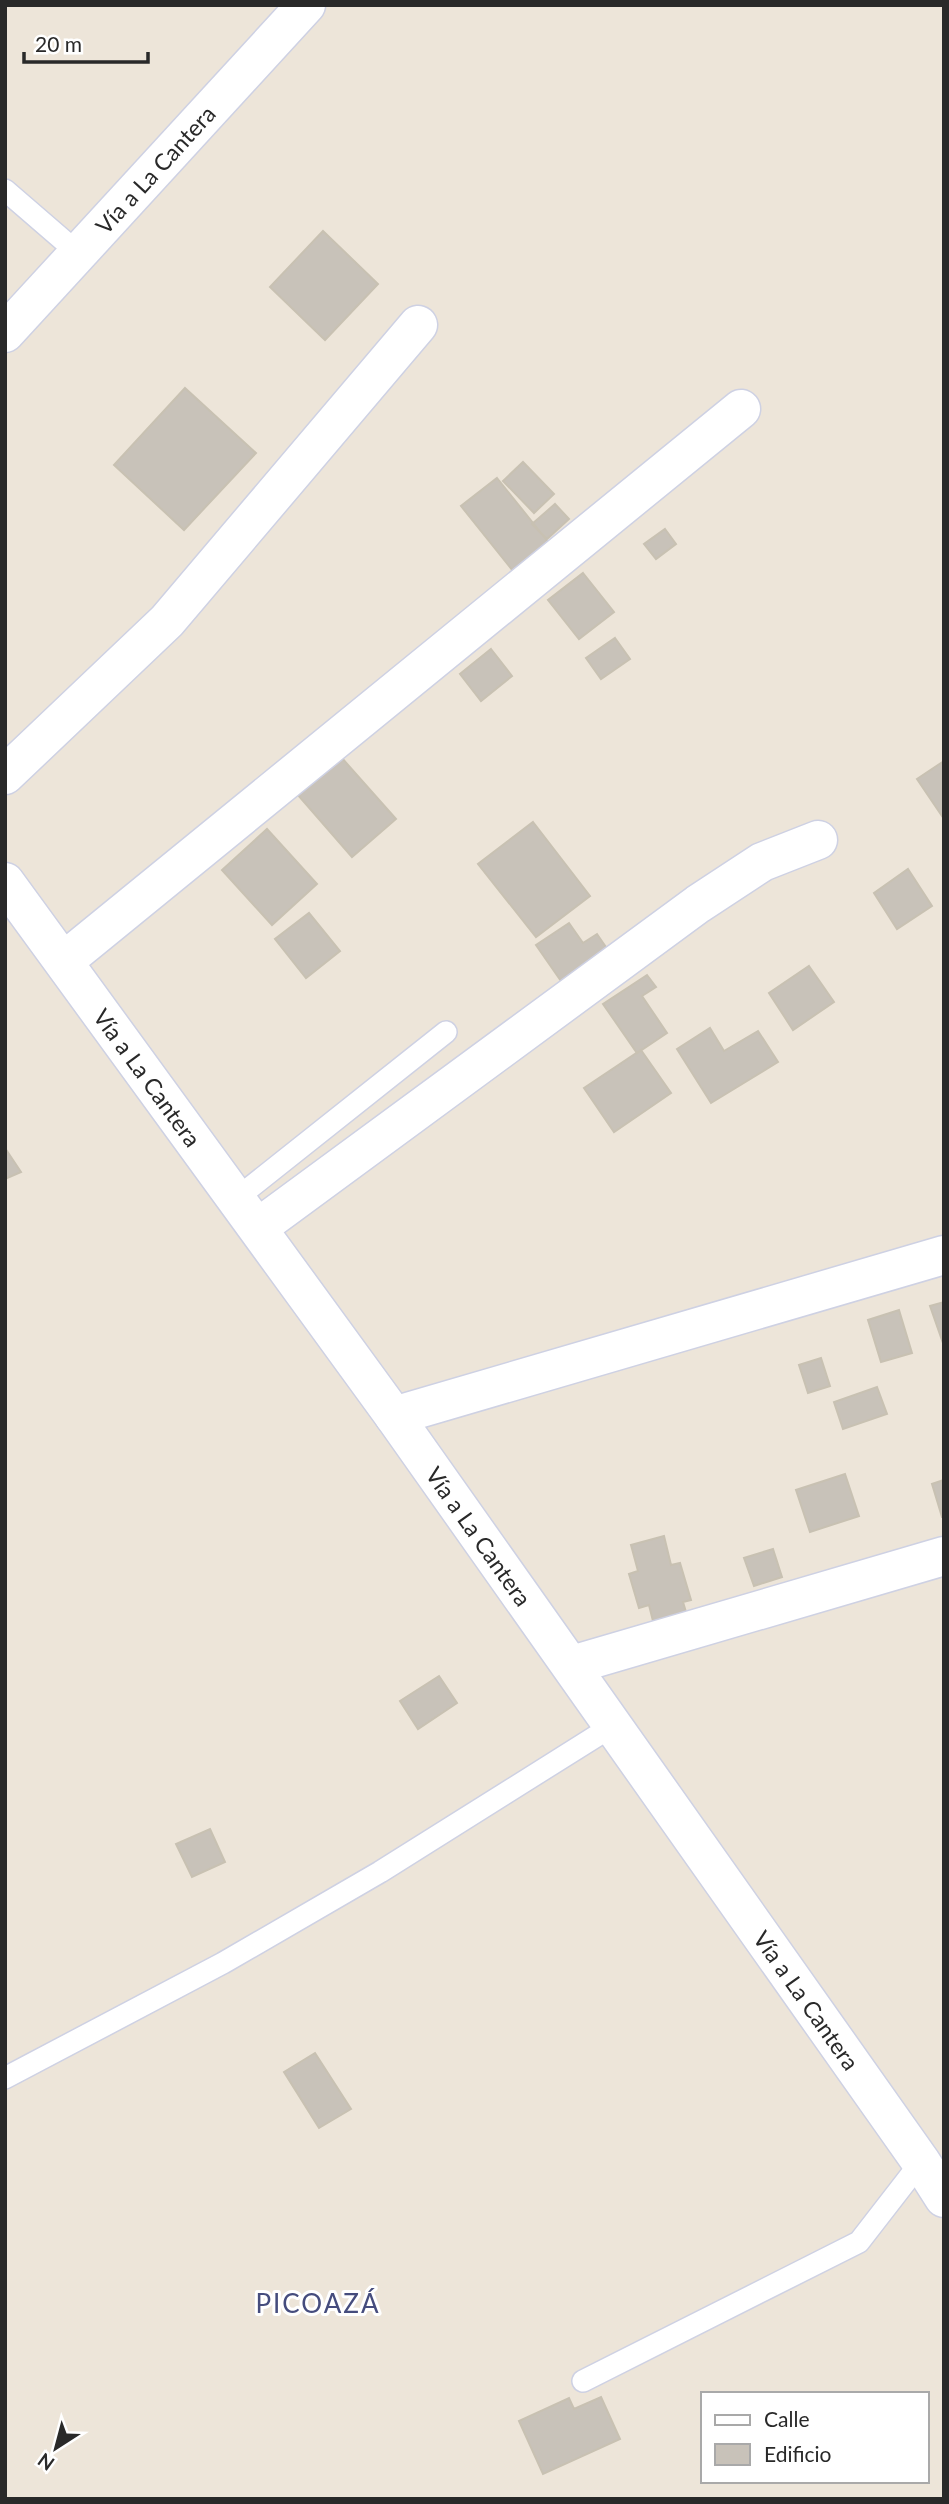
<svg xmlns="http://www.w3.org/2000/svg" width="949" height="2504" font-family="Lato,sans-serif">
  <rect width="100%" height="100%" fill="#ede5d9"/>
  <!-- building -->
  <path fill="#c8c2b9" stroke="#c8c1b2" stroke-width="2" d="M323,231L378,284L325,340L270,287Z
    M185,388L256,453L184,530L114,465Z
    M523,462L554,494L534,513L503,481Z
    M497,478L553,548L517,576L461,506Z
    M555,504L569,519L547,539L532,524Z
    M665,529L676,544L656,559L644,544Z
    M583,573L614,612L579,639L548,600Z
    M615,638L630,659L601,679L586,658Z
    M491,649L512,676L481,701L460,674Z
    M341,757L396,819L352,857L298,795Z
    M944,761V819L917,779Z
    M533,822L590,896L536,937L478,864Z
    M267,829L317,884L272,925L222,870Z
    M908,869L932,906L897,929L874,893Z
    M309,913L340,951L306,978L275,939Z
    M569,923L583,943L597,934L610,953L563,984L536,945Z
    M809,966L834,1002L793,1030L769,993Z
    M647,975L656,987L642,996L667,1033L637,1053L603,1004Z
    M710,1028L724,1051L758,1031L778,1062L711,1103L677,1049Z
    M641,1050L671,1093L614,1132L584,1088Z
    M5,1148L21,1172L5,1179Z
    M944,1302V1346L930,1306Z
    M899,1310L912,1353L881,1362L868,1320Z
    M821,1358L830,1386L808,1393L799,1365Z
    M877,1387L887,1414L843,1429L834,1402Z
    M845,1474L859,1516L810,1532L796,1490Z
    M944,1480V1517H942L932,1484Z
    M664,1536L671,1565L680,1563L691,1600L683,1602L686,1612L653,1621L649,1605L639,1608L629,1574L638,1571L631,1545Z
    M773,1549L782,1577L754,1586L744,1558Z
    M439,1676L457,1703L418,1729L400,1701Z
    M210,1829L225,1862L192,1877L176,1844Z
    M315,2053L351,2109L319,2128L284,2072Z
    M601,2397L620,2439L543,2474L519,2421L569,2398L574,2409Z"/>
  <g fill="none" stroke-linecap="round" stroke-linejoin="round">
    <!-- service casing -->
    <g stroke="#ced1e3" stroke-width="24">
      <path id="service" d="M5,190L78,253
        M237,1198L446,1032
        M5,2078L223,1963L380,1872L614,1725
        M583,2381L859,2242L921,2162"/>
    </g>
    <!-- minor casing -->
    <g stroke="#ced1e3" stroke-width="41">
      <path id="minor" d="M5,775L167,621L418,325
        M64,961L741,409
        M259,1227L698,904L762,862L818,840
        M394,1416L944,1255
        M572,1665L944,1556"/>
    </g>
    <!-- secondary casing -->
    <g stroke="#ced1e3" stroke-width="41">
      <g id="secondary">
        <path id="s1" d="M5,333L306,5"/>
        <path id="s2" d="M5,882L394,1416L921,2162L944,2198"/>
      </g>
    </g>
    <!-- service -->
    <use href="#service" stroke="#fff" stroke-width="21"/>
    <!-- minor -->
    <use href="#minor" stroke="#fff" stroke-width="38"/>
    <!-- secondary -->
    <use href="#secondary" stroke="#fff" stroke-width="38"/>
  </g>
  <g text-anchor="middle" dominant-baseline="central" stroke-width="6" stroke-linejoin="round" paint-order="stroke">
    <!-- street labels -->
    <g font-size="23" fill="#292929" stroke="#fff">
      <text stroke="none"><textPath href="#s1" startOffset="222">Vía a La Cantera</textPath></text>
      <text stroke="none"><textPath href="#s2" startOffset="242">Vía a La Cantera</textPath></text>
      <text stroke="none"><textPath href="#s2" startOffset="808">Vía a La Cantera</textPath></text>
      <text stroke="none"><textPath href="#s2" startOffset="1376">Vía a La Cantera</textPath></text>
    </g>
    <!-- quarter labels -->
    <g font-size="26" letter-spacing="2" fill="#454c7d" stroke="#fff">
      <text x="318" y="2303">PICOAZÁ</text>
    </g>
  </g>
  <!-- border -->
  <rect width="949" height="2504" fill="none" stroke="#292929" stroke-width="14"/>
  <!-- legend -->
  <rect x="701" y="2392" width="228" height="91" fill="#ffffff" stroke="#a9a9a9" stroke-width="2"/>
  <rect x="715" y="2415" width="35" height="10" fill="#ffffff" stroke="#a9a9a9" stroke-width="2"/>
  <text x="764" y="2427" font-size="21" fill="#292929">Calle</text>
  <rect x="715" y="2444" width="35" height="21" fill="#c8c2b9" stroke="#a9a9a9" stroke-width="2"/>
  <text x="764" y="2462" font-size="21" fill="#292929">Edificio</text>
  <!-- north arrow -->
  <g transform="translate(56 2448) rotate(216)" stroke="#ffffff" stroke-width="5" paint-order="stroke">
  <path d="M0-5L12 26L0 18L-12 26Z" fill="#292929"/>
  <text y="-10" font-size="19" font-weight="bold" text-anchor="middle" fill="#292929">N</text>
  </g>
  <!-- scale -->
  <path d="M24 52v10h124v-10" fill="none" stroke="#292929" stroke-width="3.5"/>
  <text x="35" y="52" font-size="21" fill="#292929" stroke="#ffffff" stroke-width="5" paint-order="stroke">20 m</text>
</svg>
